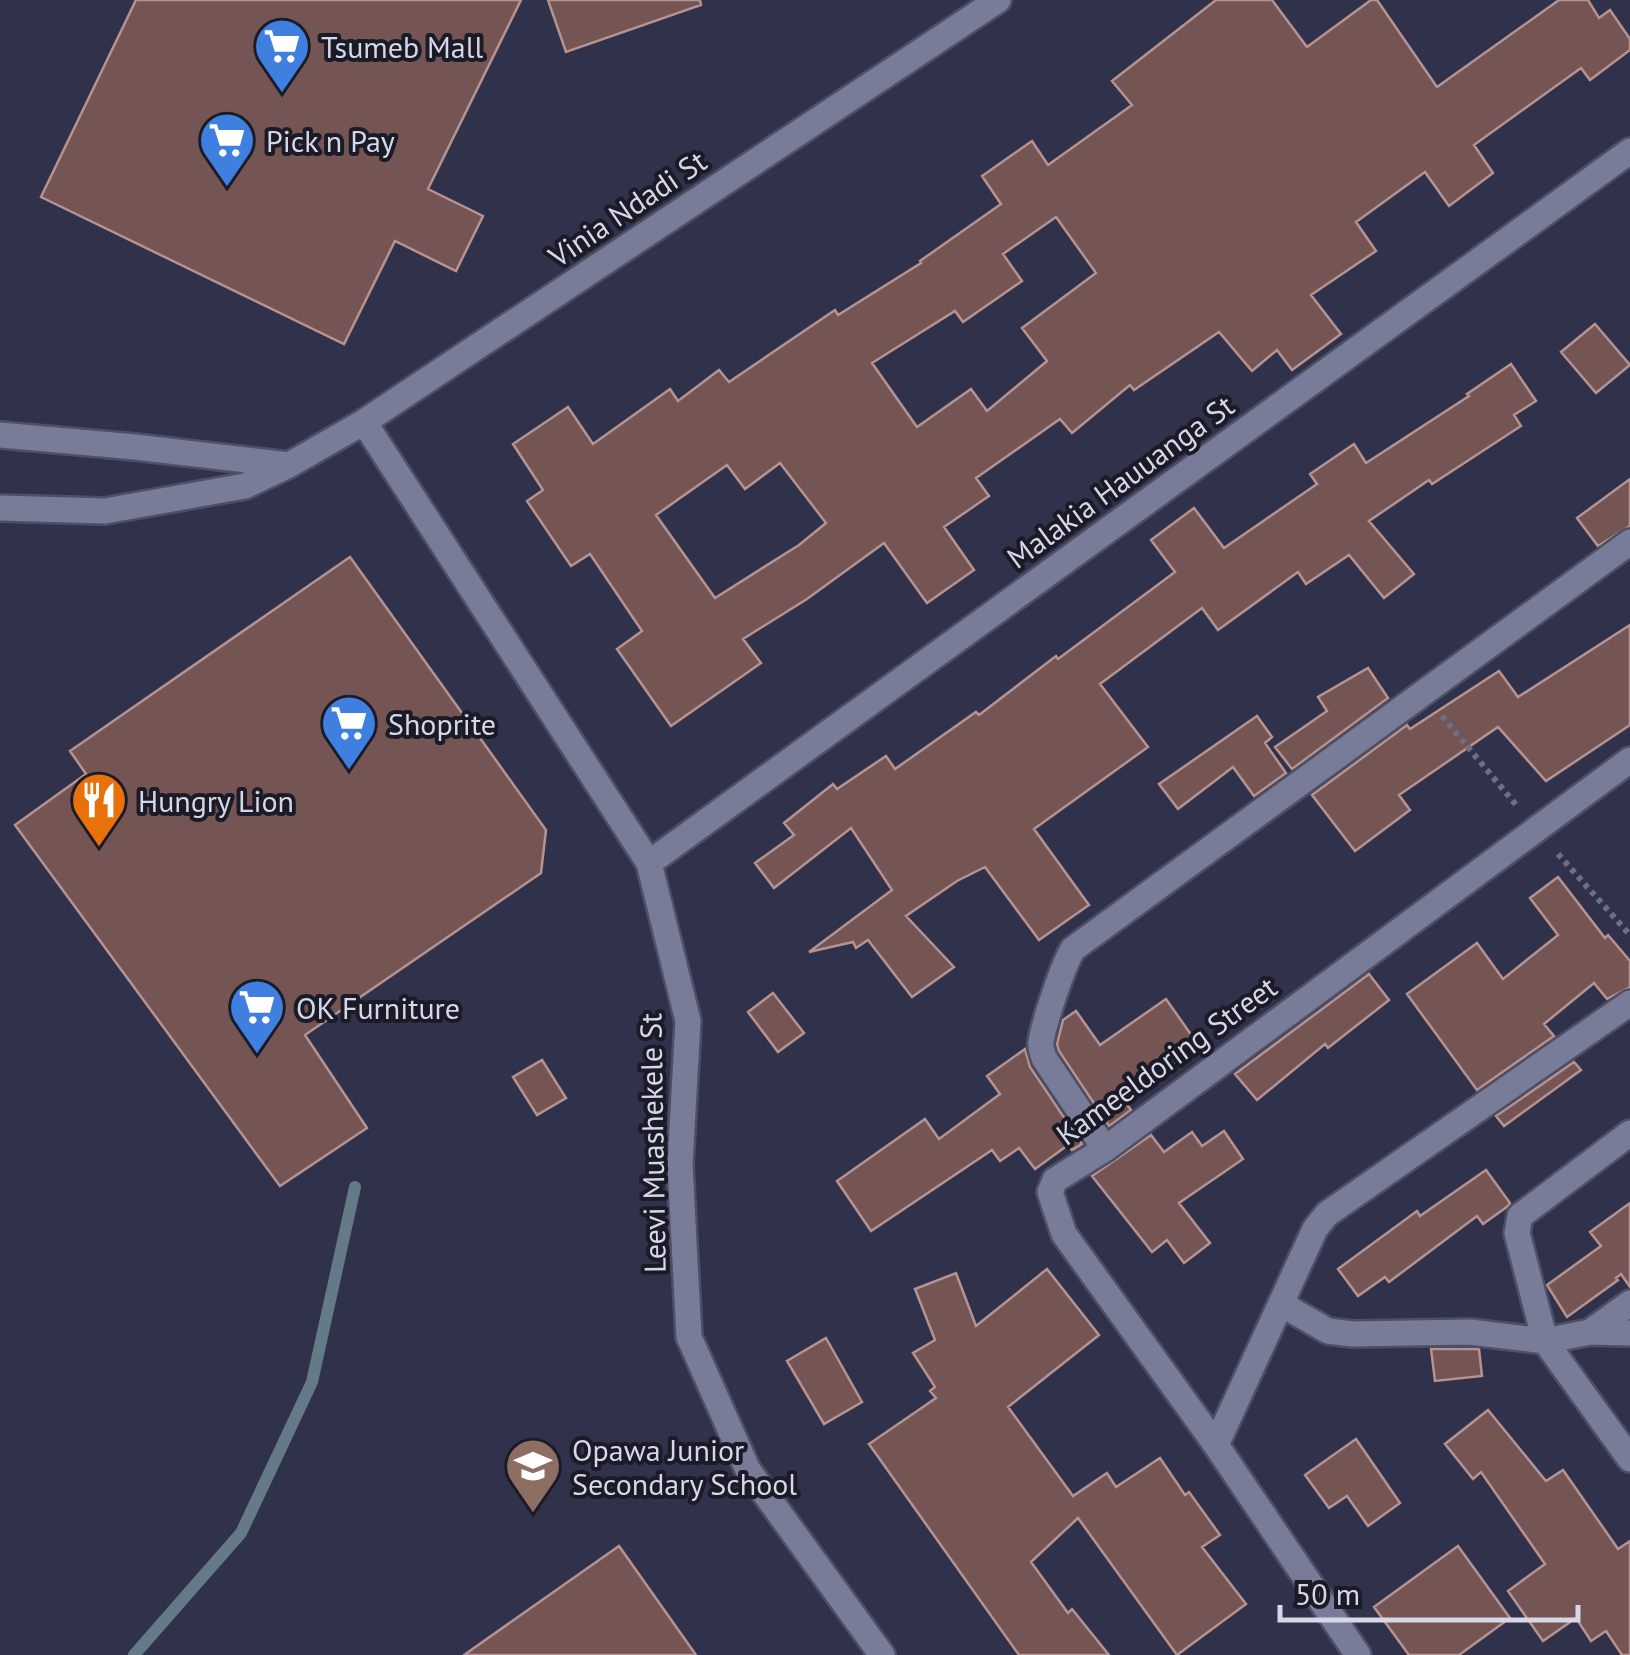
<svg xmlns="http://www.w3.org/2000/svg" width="1630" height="1655" font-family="'PT Sans',sans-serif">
  <rect width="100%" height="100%" fill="#30324b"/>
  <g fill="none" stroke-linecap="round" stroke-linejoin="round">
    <!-- stream -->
    <path stroke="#647a86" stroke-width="12" d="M134,1655L241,1533L312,1382L355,1187"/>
  </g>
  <!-- building -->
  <path fill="#755554" stroke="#b69291" stroke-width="2.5" fill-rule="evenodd" d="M136,0H521L428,189L483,216L456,271L395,241L344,344L41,197Z
    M548,0H700L701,5L566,52Z
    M1216,0H1272L1307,47L1371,0H1377L1437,87L1559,0H1588L1599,18L1610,10L1630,39V50L1590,80L1581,68L1474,145L1493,173L1449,206L1425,172L1356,222L1376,251L1311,295L1341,334L1292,370L1277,350L1252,371L1219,332L1134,390L1130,385L1072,433L1060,419L976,478L989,496L944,527L974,570L927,603L884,543L807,599L743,639L761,663L671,726L617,649L642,631L590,554L571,566L527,501L543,490L513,444L568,407L593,444L670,389L678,401L719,370L729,382L835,310L838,315L921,263L920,261L1001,204L982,176L1032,141L1048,165L1132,105L1112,81ZM1056,217L1096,273L1022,328L1047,361L987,411L971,389L917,427L872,363L955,311L963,322L1022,281L1003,254ZM780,463L826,523L799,545L715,598L656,515L727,465L745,489Z
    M1595,324L1630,365L1596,393L1561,352Z
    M1511,364L1536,401L1514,415L1521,426L1432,484L1429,480L1369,521L1414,574L1384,598L1349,555L1306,584L1298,572L1218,630L1202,608L1100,684L1148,747L1034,829L1089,905L1039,940L985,867L957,881L906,916L954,967L912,997L868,940L856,948L853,942L809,952L892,890L851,828L774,888L755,863L794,835L784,823L833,784L837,789L886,756L895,769L976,712L979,715L1056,656L1058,659L1175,572L1151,540L1194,508L1224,548L1317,484L1310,474L1354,444L1366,463L1469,396L1467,394Z
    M1630,479V526L1598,546L1577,518Z
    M350,557L546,830L541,873L305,1035L367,1128L280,1186L15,825L86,774L70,751Z
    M1630,625V725L1546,781L1498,727L1399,795L1410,810L1355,851L1312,795L1407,725L1410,729L1499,671L1518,697Z
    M1368,668L1388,698L1292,769L1275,747L1327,711L1318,697Z
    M1257,716L1272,737L1265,743L1286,773L1254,796L1233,767L1178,809L1159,784Z
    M1558,877L1605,938L1608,935L1630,961V987L1607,999L1594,983L1544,1024L1554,1036L1477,1090L1407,994L1477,943L1503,979L1558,935L1530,898Z
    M1369,974L1389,1000L1328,1048L1325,1044L1257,1100L1235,1074Z
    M773,993L804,1033L778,1052L748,1012Z
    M1166,999L1199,1046L1123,1099L1131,1110L1109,1126L1059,1051L1057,1044L1063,1020L1076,1011L1100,1045Z
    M1025,1049L1030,1067L1082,1144L1072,1150L1068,1145L1035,1169L1019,1148L1000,1161L992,1150L871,1231L837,1181L925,1119L939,1139L1000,1094L987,1076Z
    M542,1060L566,1098L537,1115L513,1077Z
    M1574,1062L1581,1070L1504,1126L1496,1116Z
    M1224,1131L1243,1159L1179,1203L1210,1243L1184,1263L1167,1240L1152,1252L1092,1176L1151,1135L1164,1152L1192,1132L1202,1146Z
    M1486,1170L1510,1203L1508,1206L1483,1224L1477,1216L1389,1282L1385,1277L1358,1296L1338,1269L1417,1211L1420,1216Z
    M1630,1203V1287L1621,1274L1616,1278L1618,1280L1567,1317L1547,1285L1601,1246L1590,1232Z
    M1047,1269L1099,1335L1008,1407L1073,1496L1107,1473L1116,1487L1160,1458L1185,1495L1189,1492L1220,1535L1202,1547L1246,1604L1177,1655L1078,1518L1031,1562L1068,1613L1072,1609L1109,1655H1019L869,1444L936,1398L930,1391L935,1387L913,1353L935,1340L915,1289L956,1273L976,1326Z
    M826,1338L862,1402L824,1424L787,1361Z
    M1431,1349H1479L1482,1376L1435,1381Z
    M1488,1410L1546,1481L1563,1470L1618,1549L1630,1541V1655H1622L1606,1631L1591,1641L1576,1618L1543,1641L1508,1591L1545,1564L1481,1472L1473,1479L1445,1444Z
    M1356,1439L1400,1503L1368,1526L1347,1496L1329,1508L1305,1475Z
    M619,1546L696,1655H464Z
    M1458,1546L1510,1618L1459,1655H1409L1374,1607Z"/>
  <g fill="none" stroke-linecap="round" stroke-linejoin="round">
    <!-- minor casing -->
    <g stroke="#4e4f64" stroke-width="30">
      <path id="minor" d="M364,422L649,863L688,1021L680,1165L689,1337L748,1470L882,1655
        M0,435L135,447L289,465
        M0,508L105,511L245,486L289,465L364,422L998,0
        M649,863L1630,151
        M1630,1133L1520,1216L1517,1233L1545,1341L1630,1459
        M1105,1149L1044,1058C1042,1051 1040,1049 1041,1042C1044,1022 1063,965 1073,949L1630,542
        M1281,1304L1328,1331L1352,1334L1470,1332L1545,1341L1590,1332L1630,1333
        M1590,1332L1630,1303
        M1216,1445L1315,1229L1327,1214L1630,1003
        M1358,1655L1216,1445L1064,1234L1050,1192L1055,1180L1105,1149L1630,760"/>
    </g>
    <!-- path -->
    <path stroke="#6d6f84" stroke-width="6" stroke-dasharray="5 5" stroke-linecap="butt" d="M1442,716L1517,806
      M1558,854L1630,935"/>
    <!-- minor -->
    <use href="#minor" stroke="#787c98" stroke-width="25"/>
  </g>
  <!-- icons -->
  <defs>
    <g id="supermarket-pin" transform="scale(2.875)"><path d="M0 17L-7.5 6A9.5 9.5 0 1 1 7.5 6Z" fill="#3f7fe0" stroke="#1a1b27"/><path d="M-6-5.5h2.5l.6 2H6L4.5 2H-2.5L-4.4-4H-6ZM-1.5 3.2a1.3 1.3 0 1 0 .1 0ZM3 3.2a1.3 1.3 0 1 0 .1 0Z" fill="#fff"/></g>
    <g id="restaurant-pin" transform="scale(2.875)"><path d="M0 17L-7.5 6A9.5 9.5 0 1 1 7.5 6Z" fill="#e8710a" stroke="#1a1b27"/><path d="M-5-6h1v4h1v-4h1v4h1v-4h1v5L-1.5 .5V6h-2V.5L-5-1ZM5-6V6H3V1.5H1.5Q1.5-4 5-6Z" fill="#fff"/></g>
    <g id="school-pin" transform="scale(2.875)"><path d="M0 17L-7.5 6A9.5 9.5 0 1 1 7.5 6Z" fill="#8d6e63" stroke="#1a1b27"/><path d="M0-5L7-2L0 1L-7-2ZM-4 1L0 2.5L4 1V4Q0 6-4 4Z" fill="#fff"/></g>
  </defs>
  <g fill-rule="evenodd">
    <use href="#supermarket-pin" x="282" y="46"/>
    <use href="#supermarket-pin" x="227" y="140"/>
    <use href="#supermarket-pin" x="349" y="723"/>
    <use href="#restaurant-pin" x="99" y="800"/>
    <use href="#supermarket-pin" x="257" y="1007"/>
    <use href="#school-pin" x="533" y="1466"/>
  </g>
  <g text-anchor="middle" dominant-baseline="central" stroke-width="8" stroke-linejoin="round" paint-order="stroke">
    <!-- poi labels -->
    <g font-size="30" fill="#d6d8e8" stroke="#1a1b27" text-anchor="start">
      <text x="321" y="46">Tsumeb Mall</text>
      <text x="266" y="140">Pick n Pay</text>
      <text x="388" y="723">Shoprite</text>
      <text x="138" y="800">Hungry Lion</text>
      <text x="296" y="1007">OK Furniture</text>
      <text x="572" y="1449">Opawa Junior<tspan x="572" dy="34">Secondary School</tspan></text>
    </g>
    <!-- street labels -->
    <g font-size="30" fill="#d6d8e8" stroke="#1a1b27">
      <text transform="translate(627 208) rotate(-34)">Vinia Ndadi St</text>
      <text transform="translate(1120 481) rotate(-36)">Malakia Hauuanga St</text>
      <text transform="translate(1166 1060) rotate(-36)">Kameeldoring Street</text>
      <text transform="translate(652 1143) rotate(-91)">Leevi Muashekele St</text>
    </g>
  </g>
  <!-- scale -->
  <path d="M1280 1605v15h298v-15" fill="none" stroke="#d6d8e8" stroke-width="5"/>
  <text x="1295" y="1605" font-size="30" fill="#d6d8e8" stroke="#1a1b27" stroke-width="8" paint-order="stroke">50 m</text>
</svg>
